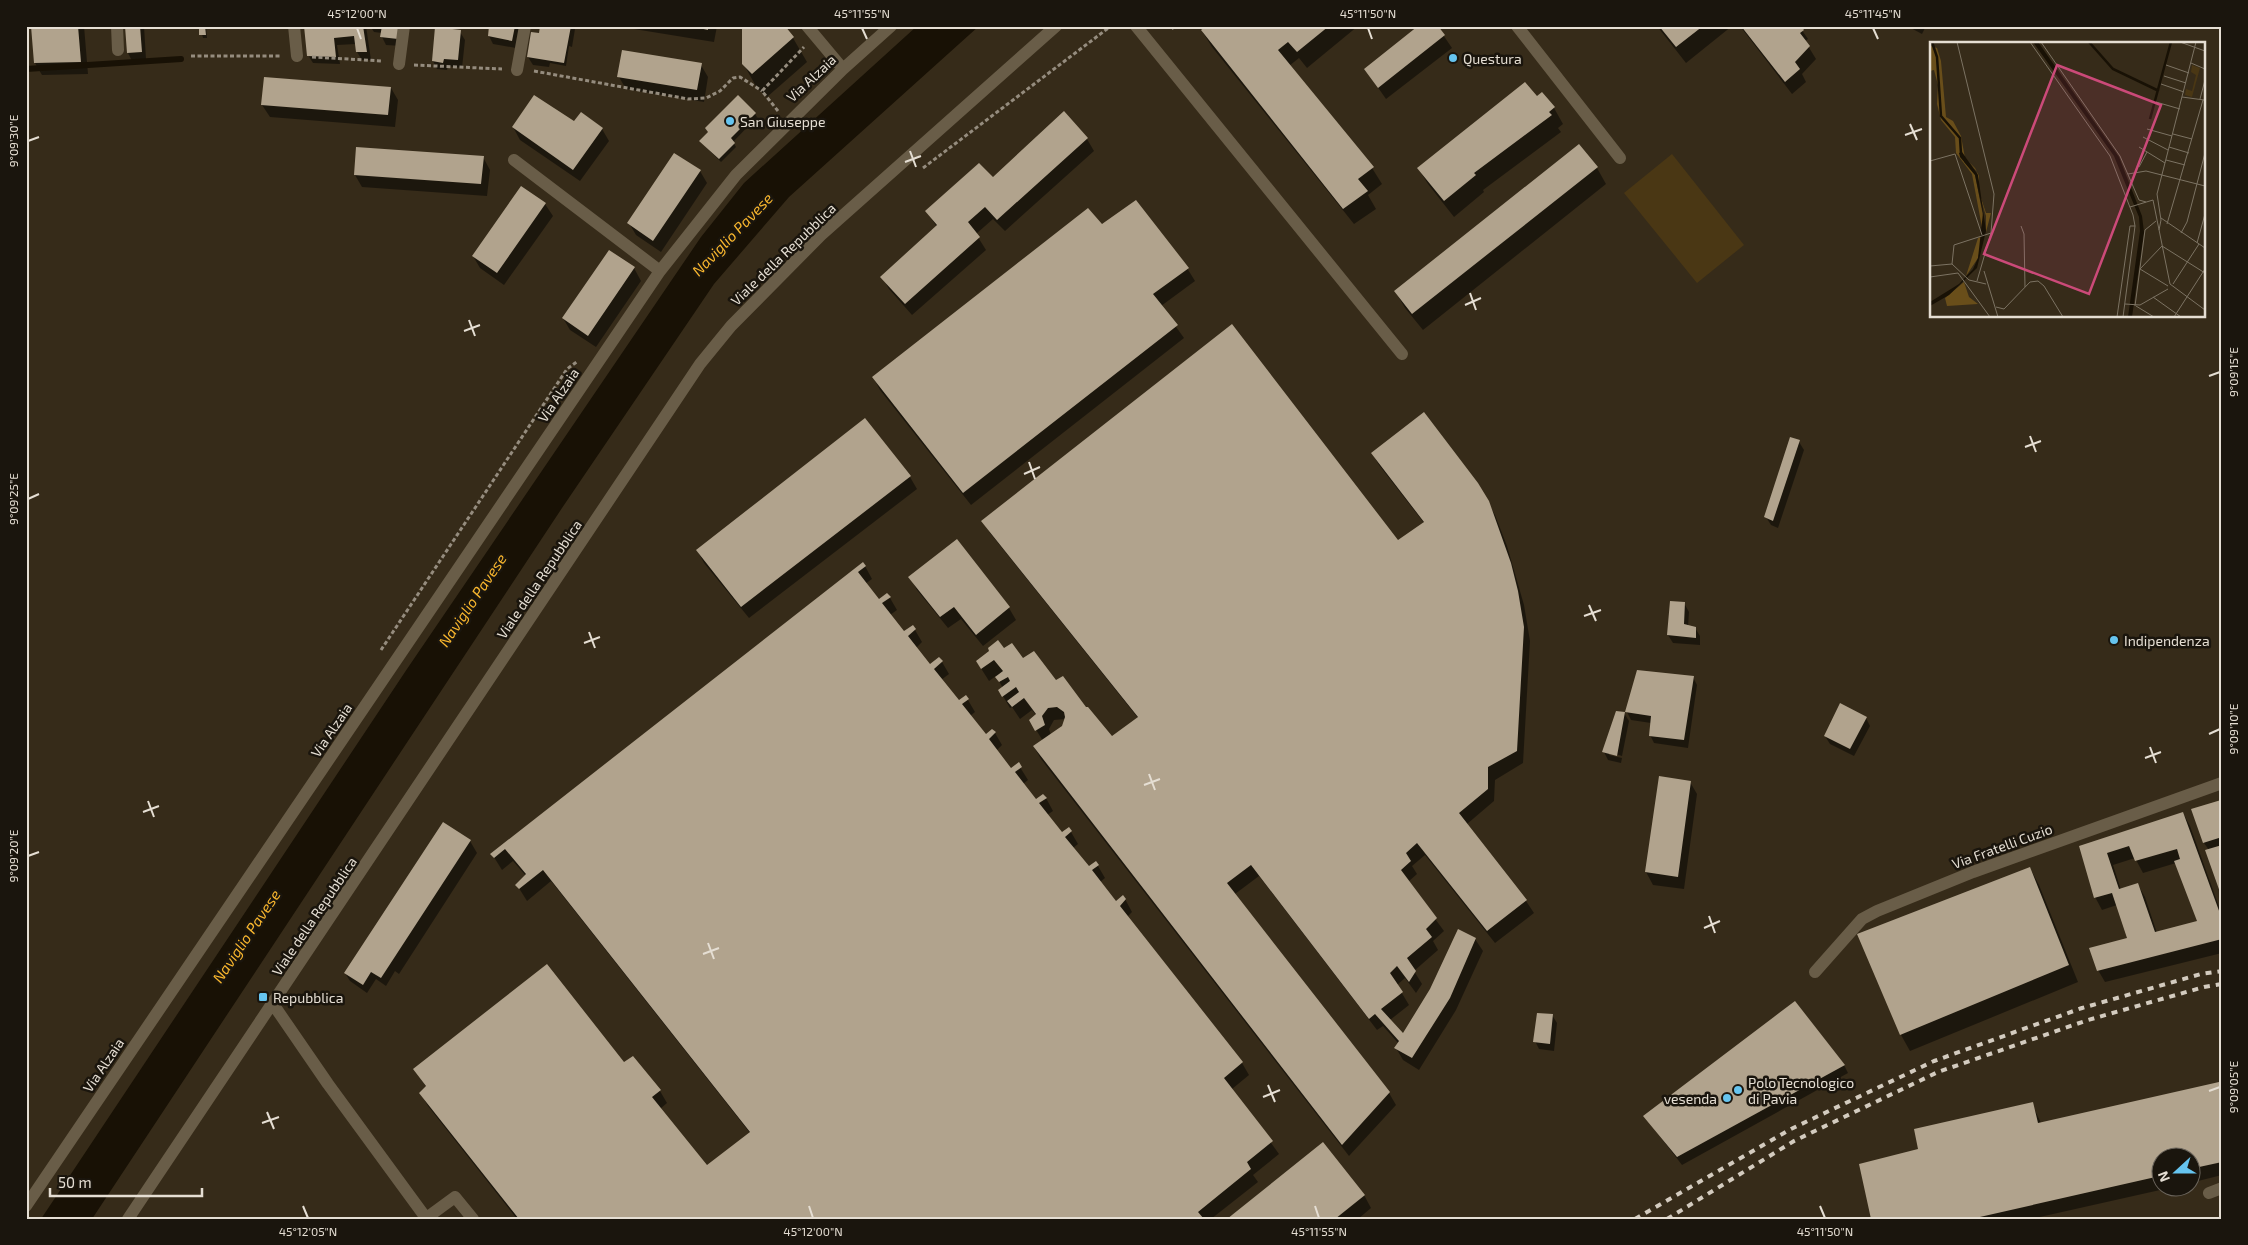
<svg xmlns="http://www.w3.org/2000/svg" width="2248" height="1245" font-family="'Exo 2',sans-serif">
  <rect width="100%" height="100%" fill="#362b19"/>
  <!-- green -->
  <path fill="#4a3714" d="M1672,154L1744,245L1697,283L1624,193Z"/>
  <!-- water -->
  <path fill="#181105" d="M917,26H979L789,197L714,284L562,508L92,1219H41L407,669L701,237L744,183Z"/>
  <!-- shadow -->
  <path fill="#0007" fill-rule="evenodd" d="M32,26H84L88,74L42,75L35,63Z
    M126,26H144L146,59L132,61L128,53Z
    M200,26H206L207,38H203Z
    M305,26H366L371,60H362L357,52L356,44L337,45L340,64L313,63L308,55Z
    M370,26H404L402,46L386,45L382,37V33L374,32Z
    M491,26H520L516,48L493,44L489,36Z
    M541,26H574L575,29L572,47L569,46L566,66L550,63L549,67L533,65L528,57L540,34Z
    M632,26H717L714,42L634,29Z
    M783,26L793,38L807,62L767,97L757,88L743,63Z
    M1208,26H1358L1307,68L1299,58L1289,66L1372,168L1382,184L1368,195L1376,209L1354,224L1212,47L1202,31Z
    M1437,26L1452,48L1386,99L1365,69Z
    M1657,26H1732L1686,63Z
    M1740,26H1799L1808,39L1805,41L1816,59L1802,74L1806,82L1792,94Z
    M1907,26H1926L1922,34Z
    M460,32L465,40L462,68L448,66L447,70L437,69L433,61Z
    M701,65L708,77L704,102L626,89L619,77Z
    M391,88L398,100L395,127L270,117L262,105Z
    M1536,98L1554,108L1563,124L1558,128L1561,132L1483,190L1484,192L1454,217L1428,184L1418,168Z
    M1064,113L1087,139L1094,151L1005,231L993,219L976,234L986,250L912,315L889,289L882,277L937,227L927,212L993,179Z
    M755,114L757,117L733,142L736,147L721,162L703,144Z
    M575,123L602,129L609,141L580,181L520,140L513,127Z
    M483,157L490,170L487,196L362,187L355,175Z
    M1597,168L1606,184L1423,330L1405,308L1395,291Z
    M700,171L707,183L661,252L636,235L629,223Z
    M521,188L545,204L553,216L504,285L480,268L473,256Z
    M1102,226L1187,268L1195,281L1161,306L1184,338L971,505L880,390L873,377Z
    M609,252L634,268L641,281L596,347L570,330L563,318Z
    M1799,442L1804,450L1778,528L1771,525L1766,517Z
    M1372,453L1477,483L1495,515L1507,546L1524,605L1530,641L1523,763L1495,780L1494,801L1467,824L1526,901L1534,913L1495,943L1425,855L1412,866L1417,874L1408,882L1444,931L1433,941L1438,950L1414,971L1422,984L1416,993L1405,978L1397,985L1409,1005L1390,1020L1403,1035L1475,939L1483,951L1456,1010L1419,1070L1403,1060L1396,1048L1399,1044L1383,1026L1377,1030L1259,876L1235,894L1389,1093L1396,1105L1349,1156L1041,759L1034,747L1043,741L1030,720L1036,715L1032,710L1020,719L1012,707L1010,708L1000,691L1003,688L996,676L989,681L977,662L1004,650L1023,660L1056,682L1086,708L1112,738L1138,718L990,533L983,521L1398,542L1424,523L1379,465ZM1066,719L1063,727L1051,735L1049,729L1054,720Z
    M910,477L917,489L749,618L704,563L697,550Z
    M865,566L872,579L865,584L879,601L887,595L890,598L897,610L890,615L904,633L912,627L915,630L922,642L916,648L930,666L942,662L949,674L941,680L958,702L966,697L968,700L975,712L970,716L985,736L992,731L995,733L1002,745L996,751L1011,769L1018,764L1028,780L1023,784L1036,801L1046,798L1053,811L1047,815L1062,834L1069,829L1071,832L1078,844L1073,848L1088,867L1098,866L1105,878L1100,882L1116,903L1125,899L1132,912L1127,917L1242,1063L1249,1075L1232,1089L1279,1154L1253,1175L1258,1182L1211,1219H517L428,1106L421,1094L427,1088L415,1070L624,1063L632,1058L660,1091L667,1103L660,1109L707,1167L750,1133L551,881L527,901L517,885L526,876L513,861L502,870L492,854Z
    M910,577L1009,608L1016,620L983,646L961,619L948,628L917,590Z
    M1684,603L1689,612L1688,627L1695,628L1700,636V645L1673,643L1668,635Z
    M1693,677L1697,685L1688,748L1654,743L1650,735L1651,723L1631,720L1627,712Z
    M1624,713L1629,721L1622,756L1609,752V755L1622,758L1621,763L1608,760L1604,752Z
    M1866,718L1870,726L1854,756L1830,744L1825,736Z
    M1660,777L1690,782L1697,794L1684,889L1653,885L1646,872Z
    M2220,801L2222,804V892L2209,850L2204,843Z
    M2183,813L2190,826L2222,915V953L2105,982L2098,970L2129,939L2117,905L2102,910L2095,897L2081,847ZM2135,858L2143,873L2176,863L2199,922L2157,933L2145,897L2138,885L2121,890L2113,865Z
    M470,841L477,853L399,974L395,971L386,986L376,979L367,993L350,981L345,973Z
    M2030,868L2039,885L2078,982L1910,1051L1901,1035Z
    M1552,1015L1557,1023L1554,1051L1539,1049L1535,1041Z
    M1844,1065L1848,1073L1682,1165L1645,1117Z
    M2219,1083L2222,1089V1175L2190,1183V1158H2160V1188H2169L2031,1219H1873L1920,1150L2032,1104L2041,1123Z
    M1364,1195L1371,1208L1358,1219H1229Z"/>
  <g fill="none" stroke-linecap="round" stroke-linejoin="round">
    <!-- stream -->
    <path stroke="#181105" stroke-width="6" d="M26,69L181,59"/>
  </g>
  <!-- building -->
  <path fill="#b1a38d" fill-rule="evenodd" d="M31,26H78L81,62L34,63Z
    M125,26H140L142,52L127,53Z
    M199,26H205L206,35H199Z
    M304,26H363L367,52H356L354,36L334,38L336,57L307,56Z
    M382,26H399L398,39L380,37Z
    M489,26H515L512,41L488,36Z
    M540,26H571L564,63L527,57L531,32L539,33Z
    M690,26H708V30Z
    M742,26H785L794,37L752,74L742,64Z
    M1206,26H1329L1297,52L1288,42L1278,50L1374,167L1358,179L1368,191L1343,209L1201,30Z
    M1418,26H1438L1445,35L1378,88L1364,69Z
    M1659,26H1703L1676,47Z
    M1741,26H1801L1804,30L1800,33L1810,46L1795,62L1800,69L1785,82Z
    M435,27L461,30L458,60L444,59L443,63L432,61Z
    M622,50L702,63L697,90L617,77Z
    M264,77L391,87L388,115L261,105Z
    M1525,82L1537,96L1542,92L1555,107L1549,112L1552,115L1474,173L1476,175L1444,201L1417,168Z
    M534,95L574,121L581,112L603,128L573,170L512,127Z
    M738,95L756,113L731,138L735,143L719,159L699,141L708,132L705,128Z
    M1064,111L1088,138L997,220L985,207L968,222L980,237L905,304L880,277L937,225L925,211L979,163L993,177Z
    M1579,144L1598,167L1412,314L1394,291Z
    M356,147L484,156L481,184L354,175Z
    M674,153L701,170L653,241L627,223Z
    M521,186L546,203L497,273L472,256Z
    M1136,200L1189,268L1153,294L1178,325L963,493L872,377L1088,208L1102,224Z
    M609,250L635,267L588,336L562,318Z
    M1232,324L1398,540L1424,522L1371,453L1424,412L1478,483L1489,501L1511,563L1518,591L1524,627L1517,751L1488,767V789L1459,813L1527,900L1487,931L1417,843L1406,853L1411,861L1401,870L1437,918L1426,929L1432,937L1407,958L1416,971L1409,982L1397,966L1390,973L1403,992L1381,1009L1403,1033L1430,989L1458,929L1476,938L1450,998L1412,1058L1394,1048L1399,1041L1375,1014L1369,1019L1251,865L1227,883L1390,1092L1342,1145L1033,746L1062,726L1065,717L1064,712L1057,707L1048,708L1042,716L1045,725L1035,731L1029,720L1036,714L1024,698L1012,707L1007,701L1019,692L1016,687L1002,697L998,690L1010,681L1008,677L999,682L995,677L1003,671L994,660L981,669L976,661L989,651L988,648L998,640L1004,648L1012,643L1023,658L1034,651L1056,680L1063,676L1086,707H1088L1112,736L1138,717L981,521Z
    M865,418L911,476L741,607L696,550Z
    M1790,437L1800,440L1773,521L1764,517Z
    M957,539L1010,607L976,635L954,607L940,617L908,577Z
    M863,562L866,566L858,572L879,599L887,593L891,597L882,603L904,631L913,625L916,629L908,636L930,664L939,657L943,661L934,669L959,700L966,695L969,699L962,704L986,734L992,729L996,732L989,739L1011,768L1019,762L1022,767L1015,772L1036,799L1043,794L1047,798L1039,803L1062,832L1069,827L1072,831L1065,837L1089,866L1096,861L1099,865L1092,870L1116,901L1123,895L1126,899L1120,906L1243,1062L1224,1078L1273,1141L1247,1162L1251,1169L1198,1212L1204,1219H519L419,1093L426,1086L413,1069L547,964L624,1062L633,1056L661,1090L652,1097L707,1165L750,1132L543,870L519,889L515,885L526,874L505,849L494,858L490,854Z
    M1670,601L1685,602L1684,624L1696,627V638L1667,635Z
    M1637,670L1694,676L1684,740L1649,736L1651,716L1625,712L1617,756L1602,752L1616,711L1625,712Z
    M1840,703L1867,717L1850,749L1824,736Z
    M1659,776L1691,781L1678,877L1645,872Z
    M2221,800L2222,837L2203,843L2191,809Z
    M2183,812L2222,919V939L2097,971L2089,948L2127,938L2112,893L2094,898L2079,846ZM2129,846L2135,861L2177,849L2180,859L2174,861L2197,921L2155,932L2138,883L2119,889L2107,853Z
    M443,822L471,840L381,978L371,972L363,985L344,973Z
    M2222,845V895H2221L2205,850Z
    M2030,867L2069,965L1900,1035L1857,934Z
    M1795,1001L1845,1065L1677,1157L1643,1116Z
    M1537,1013L1553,1014L1550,1044L1533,1042Z
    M2219,1082L2222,1093V1162L2190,1169V1158H2160V1176L1971,1219H1871L1859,1164L1918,1149L1914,1129L2033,1102L2038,1123Z
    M1323,1142L1365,1195L1335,1219H1227Z"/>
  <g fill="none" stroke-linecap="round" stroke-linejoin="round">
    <!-- path -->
    <path stroke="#958c7e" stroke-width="3" stroke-dasharray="4 2.5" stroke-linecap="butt" d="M1171,26L1174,29L1177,26
      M191,56H280
      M312,57L383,61
      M414,65L502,69
      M534,71L688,99L706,98L720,91L733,78L740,77L762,91
      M778,111L762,91L804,47
      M923,168L1111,26
      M381,650L567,369L578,361"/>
    <!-- minor -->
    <path stroke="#695d48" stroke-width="12" d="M117,26L118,50
      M294,26L297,56
      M807,26L843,69
      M1136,26L1402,354
      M1517,26L1620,158
      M399,64L404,26
      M517,70L525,26
      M514,160L660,271
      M1815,972L1862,919L1877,911L1973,872L2222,783
      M273,1004L328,1084L426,1218
      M2209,1193L2222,1188
      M26,1206L660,271L736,175L843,69L891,26
      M128,1219L700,364L731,326L821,235L1056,26
      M425,1219L455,1197L473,1219"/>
    <!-- rail -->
    <path stroke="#d3cbbf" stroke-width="4" stroke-dasharray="6 6" stroke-linecap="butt" d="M1635,1219L1791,1129L1934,1061L2082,1008L2201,974L2222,971
      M1667,1219L1794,1141L1938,1072L2088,1020L2204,987L2222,984"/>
  </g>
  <!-- ticks -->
  <path fill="none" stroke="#e5ded3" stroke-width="2" d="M357,28L361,39M862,28L867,39M1368,28L1372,39M1873,28L1878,39M1910,124L1917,140M1905,135L1922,129M28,141L39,137M910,151L916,167M905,162L921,156M1470,293L1476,310M1465,305L1481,298M469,320L475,336M464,331L480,325M2209,376L2220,372M2030,436L2036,452M2025,447L2041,441M1029,462L1035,479M1024,474L1040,467M28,499L39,494M1589,605L1596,621M1584,616L1601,610M589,632L595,648M584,643L600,637M2209,734L2220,729M2150,747L2156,763M2145,758L2161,752M1149,774L1155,790M1144,785L1160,779M148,801L154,817M143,812L159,806M28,856L39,852M1709,916L1715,933M1704,928L1720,921M708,943L714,959M703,954L719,948M1268,1085L1275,1102M2209,1091L2220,1087M1263,1097L1280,1090M267,1112L274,1129M262,1123L279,1117M303,1206L308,1218M809,1206L813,1218M1315,1206L1319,1218M1820,1206L1825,1218"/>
  <!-- markers -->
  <g fill="#66c4ef" stroke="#1a150d" stroke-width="2">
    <circle cx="1453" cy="58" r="5"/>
    <circle cx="730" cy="121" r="5"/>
    <circle cx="2114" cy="640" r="5"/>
    <rect x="258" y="992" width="10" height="10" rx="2.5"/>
    <circle cx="1738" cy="1090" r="5"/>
    <circle cx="1727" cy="1098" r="5"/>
  </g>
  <g text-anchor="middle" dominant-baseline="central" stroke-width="5" stroke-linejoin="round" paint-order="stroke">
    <!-- poi labels -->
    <g font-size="14" fill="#e5ded3" stroke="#1a150d" text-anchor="start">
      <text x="1463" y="58">Questura</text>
      <text x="740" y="121">San Giuseppe</text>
      <text x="2124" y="640">Indipendenza</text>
      <text x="273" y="997">Repubblica</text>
      <text x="1748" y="1082">Polo Tecnologico<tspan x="1748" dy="16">di Pavia</tspan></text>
      <text x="1717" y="1098" text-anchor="end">vesenda</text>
    </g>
    <!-- street labels -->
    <g font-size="14" fill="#e5ded3" stroke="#1a150d">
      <text transform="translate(811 78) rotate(-43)">Via Alzaia</text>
      <text transform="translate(783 254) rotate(-44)">Viale della Repubblica</text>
      <text transform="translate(558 395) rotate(-56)">Via Alzaia</text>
      <text transform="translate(539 579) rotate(-56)">Viale della Repubblica</text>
      <text transform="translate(331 730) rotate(-56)">Via Alzaia</text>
      <text transform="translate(2002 846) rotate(-20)">Via Fratelli Cuzio</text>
      <text transform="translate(314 916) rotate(-56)">Viale della Repubblica</text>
      <text transform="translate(103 1065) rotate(-56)">Via Alzaia</text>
    </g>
    <!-- water labels -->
    <g font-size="15" font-style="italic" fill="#f8b62e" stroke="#1a150d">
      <text transform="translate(732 234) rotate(-46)">Naviglio Pavese</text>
      <text transform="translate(472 600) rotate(-56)">Naviglio Pavese</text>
      <text transform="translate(246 936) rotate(-56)">Naviglio Pavese</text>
    </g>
  </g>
  <!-- overview -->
  <g transform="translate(1930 42)">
    <rect width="275" height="275" fill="#362b19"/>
    <path d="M262,23L270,26L262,55L255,53L256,47L262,49L266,33L261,30Z" fill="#4a3714"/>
    <path d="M1,0V4L7,6L11,19L16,75L23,79L31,94L35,116L45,126L49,134V150L56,171H61L56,190V174L50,154L49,149V144L47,130L35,115L34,120L45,133L54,179L53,191L42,132L26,111L25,95L11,78L7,62L8,43L4,28L0,29ZM53,194L48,216L36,234L48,196ZM34,240L39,255L48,262L17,264L15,256Z" fill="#694e1a"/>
    <path d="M103,0H108L189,115L212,174L214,190L202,275H198L210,189L209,175L184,114ZM32,110L48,133L56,189L47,226L19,253L0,264V260L29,242L43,227L48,216L53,171L45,133L30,115L29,111Z" fill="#181105"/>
    <path fill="none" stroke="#181105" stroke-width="2.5" d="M2,0L7,15L11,74L30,96L31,112M159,0L183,27L229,49M220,77L241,0"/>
    <path fill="none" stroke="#7c7363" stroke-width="1" d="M27,0L64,152L61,191L47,239M100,0L180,114L203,173L205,184L193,275M111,0L190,114L209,158L216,160M250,0L275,9M261,21L275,27M236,23L259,31M234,34L256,41M231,42L254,50M252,55L274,58M270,57L275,38M226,60L250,67M217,87L242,94M243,92L262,97M213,95L238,108M209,105L235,121M239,105L259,111M236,118L255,123M0,119L25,112L52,193M209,125L217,110M198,132L216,129L275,144M223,158L240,242L275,268M200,165L223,158M231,176L275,206M237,182L273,58M91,184L94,192L95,245M229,188L231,178L227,152L266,0M251,191L257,180L275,111M267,201L275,172M22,222L24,203L61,191M0,224L22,222L39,238L56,242M210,227L232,204L275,231M210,227L238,244M54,229L68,275M0,235L28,231L60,275M243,242L269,202M223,255L251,275M195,262L210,263L238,247M205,264L215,188L226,179M206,264L224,275M66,265L74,267L100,240L108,239L114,244L133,275M187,275L200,184H205M244,275L275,227"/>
    <path fill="#cb4a79" fill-opacity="0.15" stroke="#cb4a79" stroke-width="2.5" d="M127,23L231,63L159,252L54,212Z"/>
    <rect width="275" height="275" fill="none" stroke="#e5ded3" stroke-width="2.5"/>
  </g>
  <!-- border -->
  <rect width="2248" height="1245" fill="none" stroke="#1a150d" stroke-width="55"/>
  <!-- north arrow -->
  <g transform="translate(2176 1172) rotate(249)"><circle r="24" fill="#1a150d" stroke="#6b655c"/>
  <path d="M0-4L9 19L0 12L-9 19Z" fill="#66c4ef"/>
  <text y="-8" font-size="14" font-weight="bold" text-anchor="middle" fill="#e5ded3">N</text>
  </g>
  <!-- scale -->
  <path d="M50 1188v8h152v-8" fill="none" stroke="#e5ded3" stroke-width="2.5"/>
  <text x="58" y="1188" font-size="15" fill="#e5ded3" stroke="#1a150d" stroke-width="4" paint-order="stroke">50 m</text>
  <rect x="28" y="28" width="2192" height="1190" fill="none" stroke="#e5ded3" stroke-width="2"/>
  <g font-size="12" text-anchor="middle" fill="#e5ded3">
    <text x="357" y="18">45°12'00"N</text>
    <text x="862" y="18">45°11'55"N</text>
    <text x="1368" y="18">45°11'50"N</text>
    <text x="1873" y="18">45°11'45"N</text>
    <text transform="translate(14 141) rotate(-90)" y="4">9°09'30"E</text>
    <text transform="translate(2234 372) rotate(-90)" y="4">9°09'15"E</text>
    <text transform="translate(14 499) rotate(-90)" y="4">9°09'25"E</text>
    <text transform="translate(2234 729) rotate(-90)" y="4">9°09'10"E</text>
    <text transform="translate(14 856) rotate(-90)" y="4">9°09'20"E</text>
    <text transform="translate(2234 1087) rotate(-90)" y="4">9°09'05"E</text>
    <text x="308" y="1236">45°12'05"N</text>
    <text x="813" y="1236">45°12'00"N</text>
    <text x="1319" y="1236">45°11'55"N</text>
    <text x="1825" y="1236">45°11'50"N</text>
  </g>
</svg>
